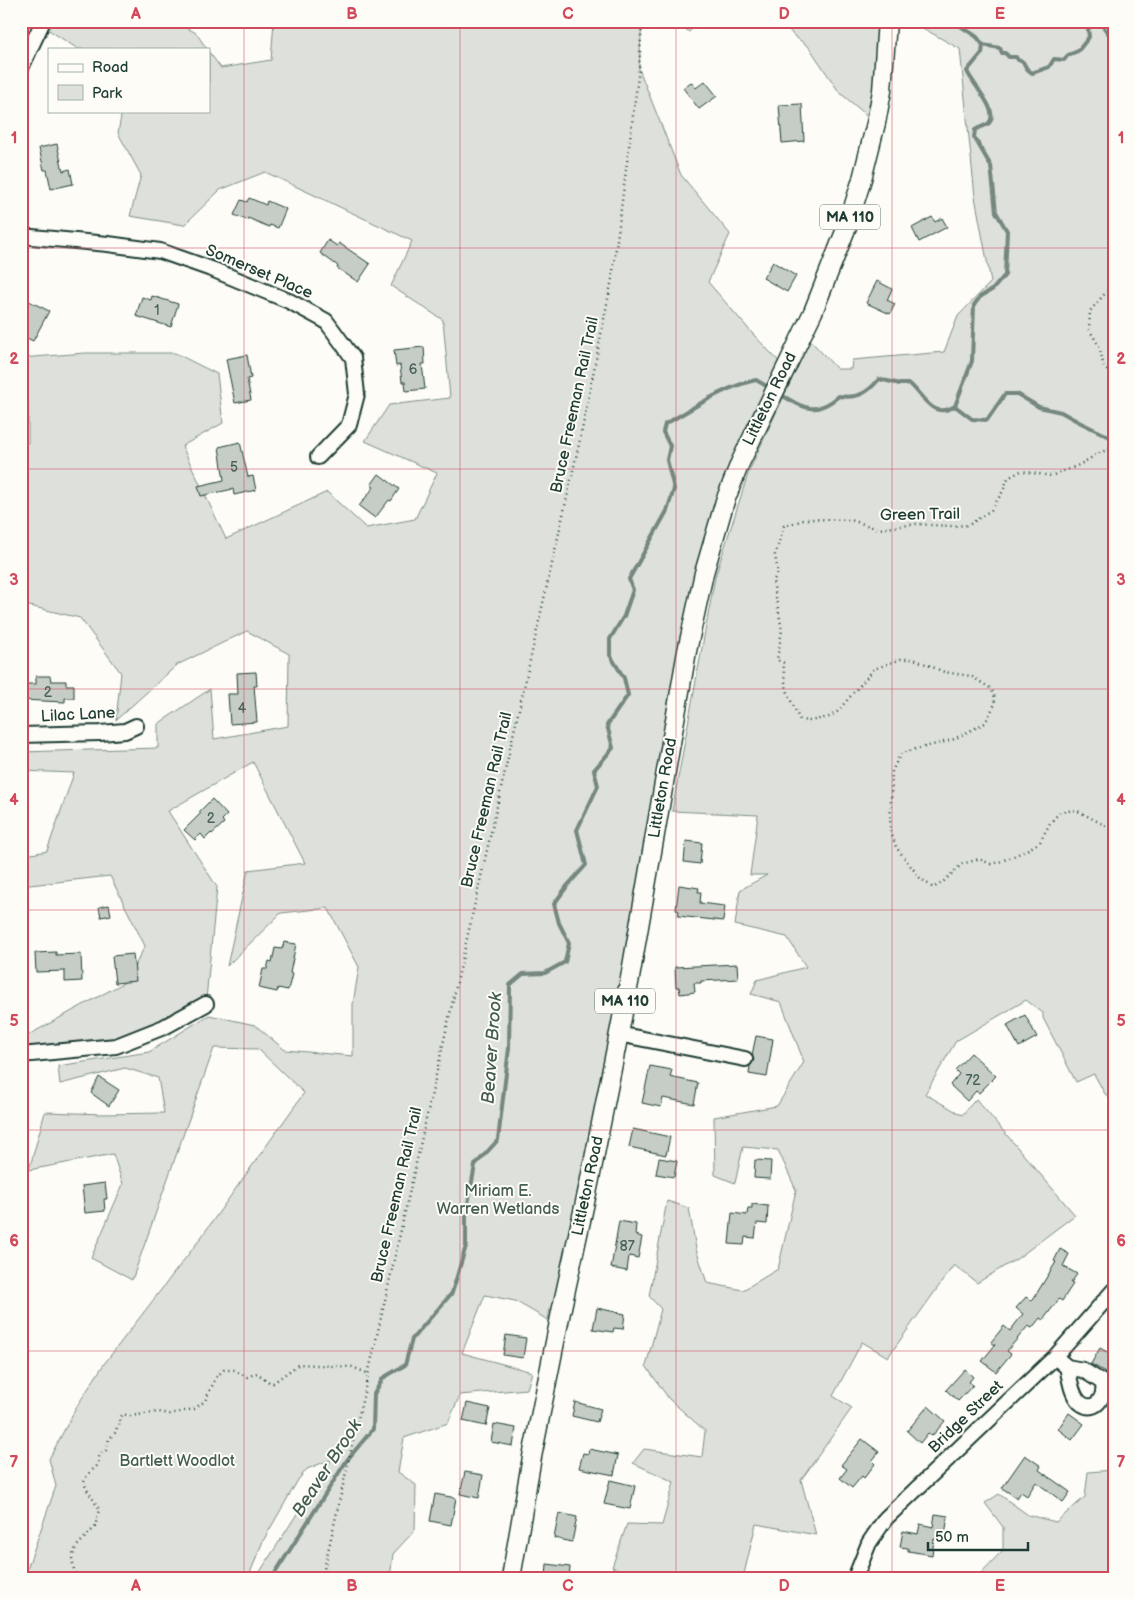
<svg xmlns="http://www.w3.org/2000/svg" width="1135" height="1599" font-family="'Balsamiq Sans',sans-serif">
  <rect width="100%" height="100%" fill="#fdfcf7"/>
  <filter id="ink" filterUnits="userSpaceOnUse"><feTurbulence type="fractalNoise" baseFrequency=".02" numOctaves="2"/><feDisplacementMap in="SourceGraphic" scale="10" xChannelSelector="R" yChannelSelector="G"/><feConvolveMatrix kernelMatrix="1 2 1 2 8 2 1 2 1" color-interpolation-filters="sRGB"/></filter>
  <g filter="url(#ink)">
    <!-- green -->
    <path fill="#dde0db" stroke="#7e8e88" d="M43,21H175L196,33L207,49H78L41,25Z
      M274,21H642L639,69L681,175L730,234L708,282L752,333L785,368L725,501L561,1312L550,1309L548,1320L515,1301L485,1295L462,1353L532,1372L527,1389L460,1395L448,1423L404,1438L398,1472L416,1485L415,1530L393,1554L390,1578H256L332,1459L307,1469L298,1480L263,1541L248,1578H24L56,1486L49,1459L77,1406L104,1364L197,1243L304,1093L258,1049L214,1048L132,1280L91,1258L123,1184L113,1154L29,1170L45,1112L103,1114L164,1113L158,1078L125,1068L60,1084L58,1066L149,1052L209,1015L255,1025L285,1050L353,1056V1004L359,967L328,908L281,913L227,966L248,870L305,863L253,762L168,811L217,887L206,999L116,1046L53,1051L21,1045V1039L127,981L145,946L110,876L21,886V856L47,851L74,773L21,771V752L158,748V724L210,689L214,739L288,726L289,654L247,631L177,665L116,720L121,673L80,618L21,604V444L28,443V401L21,400V358L85,353H175L217,374L223,423L182,446L226,539L327,492L366,528L415,519L437,473L365,441L389,405L450,398L443,320L391,286L412,241L265,172L220,190L184,225L130,216L141,175L118,133L122,111H209V52L221,68L271,60Z
      M676,21H700L689,32Z
      M782,21H887L876,123L839,92L809,47L793,35Z
      M910,21H1114V1100L1105,1094L1094,1074L1076,1082L1043,1018V1013L1026,1000L956,1041L925,1094L962,1115L976,1099L1075,1215L1018,1258L977,1283L954,1265L888,1357L862,1342L833,1396L852,1408L801,1480L816,1535L756,1524L743,1578H640L612,1567L627,1524L662,1525L674,1482L633,1463L644,1449L702,1457L705,1431L669,1399L646,1366L661,1309L649,1296L667,1201L689,1208L696,1249L707,1283L743,1290L778,1269L796,1190L778,1150L743,1147L735,1183L715,1175L714,1117L777,1106L804,1062L781,1002L751,994L757,980L806,967L787,937L735,925L740,890L767,875H750L758,815L672,811L715,577L749,471L810,340L837,369H851L852,360L944,352L958,316L991,282L975,197L960,49Z
      M1114,1470V1578H976L1003,1550V1527L985,1503L999,1494L1028,1515L1056,1522L1085,1497L1088,1472Z"/>
    <g fill="none" stroke-linecap="round" stroke-linejoin="round">
      <!-- stream -->
      <path stroke="#75877f" stroke-width="4" d="M983,45L1000,48L1002,53H1005L1009,57H1016L1018,60L1023,62L1027,69L1032,73L1049,67L1054,59L1064,60L1068,55L1078,51L1089,37L1088,29L1093,25H1102L1108,33L1114,34
        M778,393C804,408 814,417 839,396C857,399 868,393 879,379L900,384H910C924,396 932,420 955,406L972,361L974,305L980,297L993,289L1005,275L1007,231L996,212L991,166L974,137L975,130C979,127 986,126 989,123C1000,111 972,84 967,71L982,53L983,45L977,37L953,21
        M955,406L972,419L987,420L1005,394H1017L1039,407L1061,412L1079,422L1114,439
        M272,1578L347,1460L373,1429L374,1394L383,1378L405,1365L412,1339L452,1293L466,1246V1215L475,1165L498,1140L509,1048L510,985L523,974L545,973L565,962L569,943L559,923L554,904L568,885L586,865L577,830L598,786L594,770L613,748L607,725L628,695L624,678L610,655V639L624,616L633,590L629,579L667,511L674,489L667,460L670,446L663,432L665,424C694,408 723,387 756,380L770,388"/>
    </g>
    <!-- building -->
    <path fill="#c6cdc7" stroke="#1f3d34" d="M705,81L717,96L699,109L683,88L691,82L696,88Z
      M802,104L804,141L782,143L779,105Z
      M57,144L63,171L70,169L73,184L51,189L47,170H44L39,148Z
      M249,198L266,205L267,201L286,209L278,228L270,225L269,227L248,218L247,220L234,215L241,200L247,202Z
      M932,217L935,222L942,218L947,227L919,242L912,228Z
      M328,240L337,246L339,243L370,264L358,282L337,268L338,266L320,253Z
      M773,262L796,276L787,292L763,278Z
      M877,281L892,289L887,300L895,304L890,314L866,303Z
      M152,296L178,304L171,327L136,316L142,297L151,300Z
      M25,299L49,311L33,341L21,335V306Z
      M424,347L425,364H422L425,389L406,391L405,382H402L400,365L396,366L394,350Z
      M247,355L251,378L247,379L251,400L235,403L226,359Z
      M240,442L248,477L253,476L256,490L234,495L233,489L201,496L198,486L224,480L219,447Z
      M379,474L399,489L391,501L389,500L375,518L359,506L374,487L371,485Z
      M256,672L257,686H254L257,722L230,724L228,694H238L237,673Z
      M36,676H50L51,681H66V685H74V698H65V702L21,700V684H36Z
      M212,799L227,815L222,820L224,823L212,834L211,833L205,839L201,834L195,840L184,830L201,813L199,812Z
      M686,841L702,843L700,864L684,862Z
      M679,885L699,888L698,892H701L700,903L725,906L723,921L678,916L679,911L676,910Z
      M109,905L111,915L101,917L99,907Z
      M284,942L296,944L290,973L292,974L288,990L278,988L277,992L259,988L263,969H267L269,961L272,962L275,948L282,949Z
      M56,952V955L81,954L82,981L65,982V971L36,972L35,953Z
      M133,954L136,981L115,983L112,956Z
      M737,964L738,979L701,981V983H694L695,992L680,994L679,987H676L675,967Z
      M1025,1015L1037,1037L1019,1047L1007,1025Z
      M756,1036L773,1039L767,1077L749,1074L750,1066L754,1060L752,1055Z
      M971,1053L996,1076L979,1093L976,1091L967,1101L950,1085L959,1074L955,1070Z
      M650,1066L672,1070L670,1077L698,1083L694,1104L663,1098L661,1107L642,1103Z
      M99,1077L119,1090L109,1106L91,1093Z
      M633,1129L670,1137L666,1155L629,1147Z
      M659,1158L677,1161L674,1177L656,1174Z
      M755,1160L771,1161L770,1179L754,1178Z
      M105,1183L107,1199H104L105,1211L85,1213L82,1186Z
      M752,1204L768,1206L767,1224L757,1223L755,1238L745,1237L744,1245L729,1244L732,1213L747,1215L748,1208H752Z
      M619,1221L636,1224L635,1235L642,1237L638,1258L629,1256L627,1271L611,1268Z
      M1060,1249L1069,1254L1063,1266L1077,1274L1071,1283L1073,1284L1062,1301L1059,1299L1043,1320L1040,1318L1032,1328L1028,1326L1007,1351L1011,1354L996,1372L982,1361L995,1345L991,1342L1004,1326L1010,1331L1023,1314L1016,1308L1026,1297L1032,1301L1056,1262L1054,1261Z
      M597,1308L625,1314L623,1329L614,1328L613,1332L593,1329Z
      M506,1335L526,1338L523,1358L503,1355Z
      M1100,1348L1114,1356V1377L1091,1364Z
      M965,1369L973,1377L969,1382L973,1385L958,1401L946,1390Z
      M575,1402L601,1409L597,1422L572,1416Z
      M467,1403L490,1408L486,1426L463,1421Z
      M928,1406L945,1421L932,1436L928,1433L920,1443L907,1431Z
      M1069,1413L1084,1424L1072,1440L1058,1429Z
      M494,1424L516,1428L513,1446L491,1442Z
      M862,1439L879,1452L872,1461L875,1464L864,1478L862,1476L852,1488L840,1478L847,1469L841,1465Z
      M589,1449L618,1455L614,1475L579,1468L583,1453L588,1454Z
      M1025,1455L1041,1466L1039,1470L1070,1492L1063,1502L1036,1482L1027,1496L1021,1492L1017,1498L1002,1488Z
      M465,1472L483,1475L479,1498L460,1494Z
      M610,1480L635,1486L630,1509L604,1504Z
      M435,1494L456,1498L451,1525L430,1521Z
      M559,1513L577,1517L572,1542L554,1538Z
      M935,1514L948,1516L944,1541L934,1539L932,1555L908,1551V1548L900,1547L903,1531L918,1534L920,1524L933,1527Z
      M547,1564L570,1567L569,1578H546Z"/>
    <g fill="none" stroke-linecap="round" stroke-linejoin="round">
      <!-- minor casing -->
      <g stroke="#1f3d34" stroke-width="18">
        <path id="minor" d="M21,68L43,21
          M21,236L108,244L160,251L214,270L289,301L326,321L353,358L357,394L349,425L318,457
          M21,735L100,733L125,731L136,726
          M618,1034L745,1059
          M21,1055L116,1046L164,1027L206,1004
          M1055,1357L1067,1367L1083,1370L1102,1382C1107,1395 1096,1413 1082,1404C1071,1397 1070,1378 1067,1367
          M855,1578L869,1543L886,1518L1055,1357L1114,1290"/>
      </g>
      <!-- major casing -->
      <g stroke="#1f3d34" stroke-width="21">
        <path id="major" d="M511,1578L532,1457L561,1312L589,1184L630,978L687,651L704,573L725,501L740,463L813,312L848,224L862,179L876,123L882,91L887,21"/>
      </g>
      <!-- path -->
      <path stroke="#1f3d34" stroke-width="2.5" stroke-dasharray="1 4" stroke-linecap="butt" d="M1110,21C1109,28 1106,36 1114,40
        M1114,283L1090,311L1089,329L1099,346L1104,367L1107,370L1114,371
        M1114,448L1101,452L1079,465L1051,476L1021,471L1008,478L1003,491L991,510L969,525L949,526L916,524L879,529L851,520L807,519L784,526L775,555L778,573L773,581L782,630L777,660L784,663C782,683 791,702 800,720L810,721L829,717L837,712L874,669L901,659H914L944,672L971,676L990,688L994,694L995,704L985,723L952,740L901,753L892,771L890,829L896,847L920,878L933,888L943,882L962,864L979,859L991,864L1002,861L1025,851L1040,842L1050,823L1060,812L1076,810L1108,827L1114,824
        M78,1578L74,1570L72,1558L76,1547L95,1527L99,1509L86,1488L84,1482L87,1475L98,1465C99,1458 98,1453 106,1450L109,1439L116,1432L117,1427L121,1423L120,1418L123,1414L130,1416L159,1412L170,1414L194,1409L205,1401L217,1376L224,1370H234L247,1377L257,1373L269,1382L273,1383L299,1364L352,1367L367,1373
        M322,1578L580,440L612,279L639,69L642,21"/>
      <!-- minor -->
      <use href="#minor" stroke="#fdfcf7" stroke-width="14"/>
      <!-- major -->
      <use href="#major" stroke="#fdfcf7" stroke-width="18"/>
    </g>
  </g>
  <!-- grid -->
  <path fill="none" stroke="#d1495b" stroke-width="1" stroke-opacity="0.55" d="M244,21V1578M460,21V1578M676,21V1578M892,21V1578M21,248H1114M21,469H1114M21,689H1114M21,910H1114M21,1130H1114M21,1351H1114"/>
  <g text-anchor="middle" dominant-baseline="central" stroke-width="4" stroke-linejoin="round" paint-order="stroke">
    <!-- number labels -->
    <g font-size="14" fill="#496159">
      <text x="157" y="310">1</text>
      <text x="413" y="369">6</text>
      <text x="234" y="467">5</text>
      <text x="48" y="692">2</text>
      <text x="242" y="708">4</text>
      <text x="211" y="818">2</text>
      <text x="973" y="1080">72</text>
      <text x="627" y="1246">87</text>
    </g>
    <!-- shield labels -->
    <g fill="#fdfcf7" stroke="#62766e" stroke-width="1">
      <rect x="820" y="204.5" width="60" height="25" rx="4"/>
      <rect x="595" y="988.5" width="60" height="25" rx="4"/>
    </g>
    <g font-size="15" font-weight="bold" fill="#1f3d34">
      <text x="850" y="217">MA 110</text>
      <text x="625" y="1001">MA 110</text>
    </g>
    <!-- street labels -->
    <g font-size="16" fill="#1f3d34" stroke="#fdfcf7">
      <text transform="translate(259 272) rotate(23)">Somerset Place</text>
      <text transform="translate(770 399) rotate(-64)">Littleton Road</text>
      <text transform="translate(575 405) rotate(-78)">Bruce Freeman Rail Trail</text>
      <text transform="translate(920 515) rotate(-1)">Green Trail</text>
      <text transform="translate(78 715) rotate(-3)">Lilac Lane</text>
      <text transform="translate(663 788) rotate(-80)">Littleton Road</text>
      <text transform="translate(487 800) rotate(-77)">Bruce Freeman Rail Trail</text>
      <text transform="translate(588 1186) rotate(-78)">Littleton Road</text>
      <text transform="translate(397 1195) rotate(-77)">Bruce Freeman Rail Trail</text>
      <text transform="translate(966 1417) rotate(-44)">Bridge Street</text>
    </g>
    <!-- park labels -->
    <g font-size="16" fill="#455e55" stroke="#fdfcf7">
      <text x="498" y="1191">Miriam E.<tspan x="498" dy="18">Warren Wetlands</tspan></text>
      <text x="177" y="1461">Bartlett Woodlot</text>
    </g>
    <!-- water labels -->
    <g font-size="18" font-style="italic" fill="#435c53" stroke="#fdfcf7">
      <text transform="translate(492 1048) rotate(-86)">Beaver Brook</text>
      <text transform="translate(327 1468) rotate(-57)">Beaver Brook</text>
    </g>
  </g>
  <!-- margin -->
  <rect width="1135" height="1599" fill="none" stroke="#fdfcf7" stroke-width="55"/>
  <!-- legend -->
  <rect x="48" y="48" width="162" height="65" fill="#fdfcf7" stroke="#a4b0a9"/>
  <rect x="58" y="64" width="25" height="8" fill="#fdfcf7" stroke="#a4b0a9"/>
  <text x="92" y="72" font-size="15" fill="#1f3d34">Road</text>
  <rect x="58" y="85" width="25" height="15" fill="#dde0db" stroke="#a4b0a9"/>
  <text x="92" y="98" font-size="15" fill="#1f3d34">Park</text>
  <!-- scale -->
  <path d="M928 1542v8h100v-8" fill="none" stroke="#1f3d34" stroke-width="2.5"/>
  <text x="935" y="1542" font-size="15" fill="#1f3d34" stroke="#fdfcf7" stroke-width="4" paint-order="stroke">50 m</text>
  <rect x="28" y="28" width="1080" height="1544" fill="none" stroke="#d1495b" stroke-width="2"/>
  <g font-size="16" text-anchor="middle" font-weight="bold" fill="#d1495b">
    <text x="136" y="19">A</text>
    <text x="352" y="19">B</text>
    <text x="568" y="19">C</text>
    <text x="784" y="19">D</text>
    <text x="1000" y="19">E</text>
    <text x="14" y="143">1</text>
    <text x="1121" y="143">1</text>
    <text x="14" y="364">2</text>
    <text x="1121" y="364">2</text>
    <text x="14" y="585">3</text>
    <text x="1121" y="585">3</text>
    <text x="14" y="805">4</text>
    <text x="1121" y="805">4</text>
    <text x="14" y="1026">5</text>
    <text x="1121" y="1026">5</text>
    <text x="14" y="1246">6</text>
    <text x="1121" y="1246">6</text>
    <text x="14" y="1467">7</text>
    <text x="1121" y="1467">7</text>
    <text x="136" y="1591">A</text>
    <text x="352" y="1591">B</text>
    <text x="568" y="1591">C</text>
    <text x="784" y="1591">D</text>
    <text x="1000" y="1591">E</text>
  </g>
</svg>
